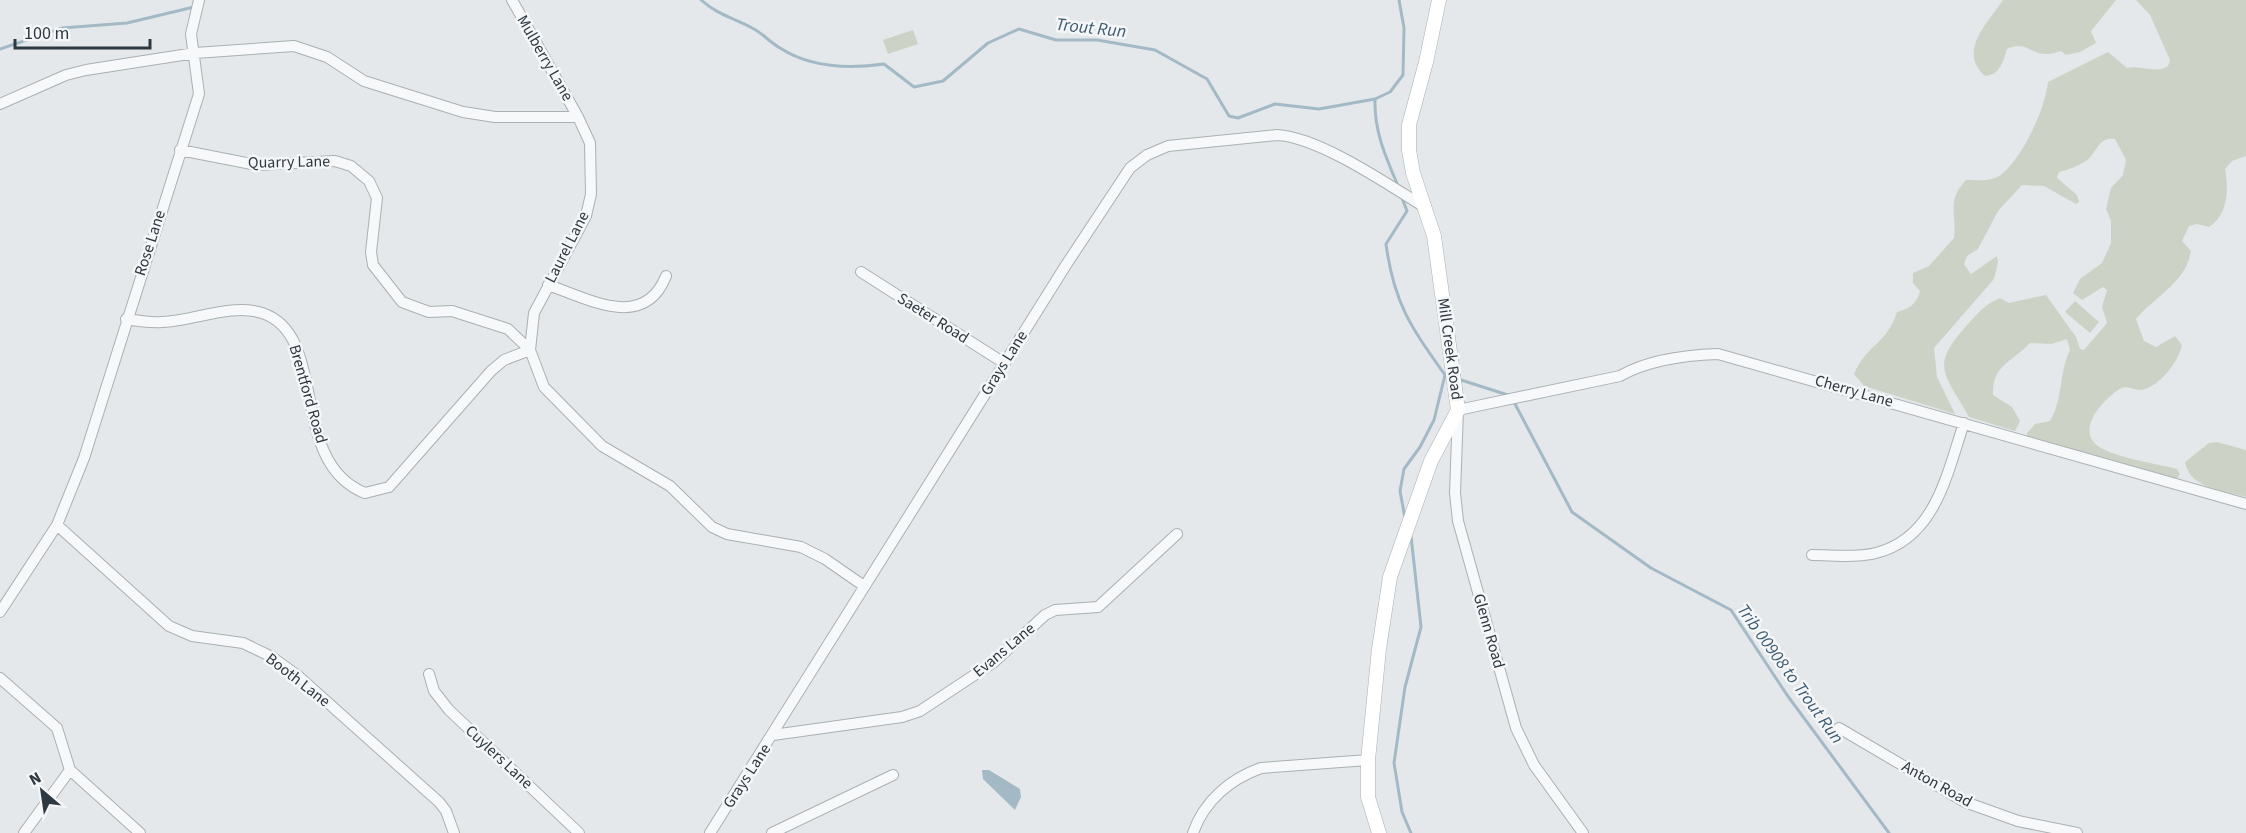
<svg xmlns="http://www.w3.org/2000/svg" width="2246" height="833" font-family="'Source Sans 3',sans-serif">
  <rect width="100%" height="100%" fill="#e4e8ea"/>
  <!-- green -->
  <path fill="#ccd3c6" d="M2003,0H2116L2091,31L2096,43L2080,52L2066,55L2061,51C2056,52 2051,54 2046,54C2029,54 2026,40 2007,49C2003,62 2000,75 1985,76C1957,51 1988,23 2003,0Z
    M2136,0H2246V156L2232,161L2225,169C2229,189 2228,215 2209,227L2197,224L2189,226L2182,241L2191,251C2186,283 2155,296 2136,319L2144,341L2156,347L2175,336L2182,345C2179,361 2158,389 2140,390C2131,390 2126,384 2118,390C2099,403 2072,436 2105,450C2127,460 2154,463 2177,469L2180,474L2176,480L2027,437V433L2035,424L2050,421C2063,400 2059,372 2070,350L2067,339L2051,344L2030,343C2011,363 1992,365 1993,395L2012,407L2020,421L2015,431L1969,417C1944,372 1929,367 1968,324C1978,313 1985,304 2000,298L2009,303L2046,295L2076,337L2080,349L2084,350L2107,323L2102,307L2107,290L2103,287L2082,300L2073,293L2080,279L2102,263L2111,243V221L2106,209L2111,188L2123,175L2126,160L2115,139C2098,136 2097,153 2086,161C2078,166 2068,170 2059,172L2057,178L2077,195L2079,202L2076,204L2044,186L2022,185L1998,211L1978,249L1967,256L1964,264L1971,274L1997,256L1998,263L1994,279L1934,348L1937,377L1955,414L1864,386L1854,374C1866,345 1887,344 1897,312C1909,309 1917,304 1920,291L1913,283V273L1929,266L1954,238C1957,213 1946,201 1966,180C1977,180 1993,182 2002,174C2024,155 2045,109 2048,82L2108,52L2127,68C2140,65 2156,74 2168,66L2170,60L2150,15Z
    M913,30L918,44L888,54L883,40Z
    M2075,301L2099,322L2090,333L2065,312Z
    M2217,442L2246,450V497C2223,490 2190,489 2185,462L2209,443Z"/>
  <!-- water -->
  <path fill="#a3bac6" d="M982,770H989L1020,789L1021,797L1015,810L983,779Z"/>
  <g fill="none" stroke-linecap="round" stroke-linejoin="round">
    <!-- stream -->
    <path stroke="#a3bac6" stroke-width="3" d="M701,0C719,16 735,18 754,29C763,34 771,43 780,48C811,68 849,69 884,64L914,87L943,81L988,43L1019,29L1056,40H1097L1155,50L1207,79L1229,116L1238,118L1275,104L1319,109L1375,99L1390,92L1403,75L1404,28L1399,0
      M0,49L62,28L127,23L194,7
      M1375,99C1374,132 1386,157 1398,186
      M1402,198L1407,211L1386,244C1394,304 1411,327 1445,375L1434,420L1420,447L1404,469L1400,491L1405,518
      M1458,379L1511,396
      M1514,402L1572,512L1651,568L1731,610L1787,695L1889,833
      M1411,536L1421,627L1405,687L1394,763L1402,812L1411,833"/>
    <!-- street casing -->
    <g stroke="#a9b0b4" stroke-width="12">
      <path id="street" d="M512,0L578,117
        M0,104L66,75L86,70L195,53L294,46L327,57L364,81L463,112L495,117H578L590,143L591,194L586,216L534,313L530,350L544,387L602,446L670,486L712,527L727,534L801,547L825,559L864,586
        M180,150L257,165L335,161L351,166L369,181L377,198L371,252L373,265L402,302L429,312L452,311L508,329L530,350
        M861,272L1004,363
        M548,285C587,298 644,332 666,276
        M126,319C138,321 150,323 162,322C194,321 231,303 262,313C330,335 287,462 365,493L389,487L491,371L504,360L530,350
        M57,525L169,626L192,636L243,643L272,657L297,675L439,802L446,811L454,833
        M1812,555C1832,555 1856,558 1876,553C1936,538 1947,473 1964,423
        M0,612L57,525L84,458L199,94L191,34L199,0
        M429,674L434,691L449,710L579,833
        M0,678L57,728L70,770L140,833
        M1839,728L1965,802L2018,821L2077,833
        M773,735L902,717L920,711L994,662L1045,615L1055,610L1098,607L1177,534
        M24,833L70,770
        M710,833L1066,265L1130,168L1147,155L1168,146L1277,135C1319,137 1389,185 1426,208
        M772,833L893,775
        M1193,833C1204,801 1230,779 1261,768L1368,760
        M1583,833L1534,765L1516,728L1458,521L1455,493L1458,410L1620,376C1648,360 1686,355 1718,354L2246,504"/>
    </g>
    <!-- secondary casing -->
    <g stroke="#a9b0b4" stroke-width="15">
      <path id="secondary" d="M1379,833L1368,797V760L1379,649L1390,577L1431,461L1458,410L1434,236L1413,173L1409,150V125L1426,62L1439,0"/>
    </g>
    <!-- street -->
    <use href="#street" stroke="#f6f8f9" stroke-width="10"/>
    <!-- secondary -->
    <use href="#secondary" stroke="#fff" stroke-width="14"/>
  </g>
  <g text-anchor="middle" dominant-baseline="central" stroke-width="5" stroke-linejoin="round" paint-order="stroke">
    <!-- street labels -->
    <g font-size="16" fill="#2d3841" stroke="#f4f6f8">
      <text transform="translate(545 58) rotate(60)">Mulberry Lane</text>
      <text transform="translate(289 162) rotate(-1)">Quarry Lane</text>
      <text transform="translate(150 243) rotate(-72)">Rose Lane</text>
      <text transform="translate(567 247) rotate(-63)">Laurel Lane</text>
      <text transform="translate(933 318) rotate(32)">Saeter Road</text>
      <text transform="translate(1450 349) rotate(82)">Mill Creek Road</text>
      <text transform="translate(1004 363) rotate(-58)">Grays Lane</text>
      <text transform="translate(1854 391) rotate(16)">Cherry Lane</text>
      <text transform="translate(308 394) rotate(74)">Brentford Road</text>
      <text transform="translate(1489 631) rotate(74)">Glenn Road</text>
      <text transform="translate(1004 650) rotate(-40)">Evans Lane</text>
      <text transform="translate(298 680) rotate(38)">Booth Lane</text>
      <text transform="translate(499 757) rotate(43)">Cuylers Lane</text>
      <text transform="translate(747 776) rotate(-57)">Grays Lane</text>
      <text transform="translate(1937 784) rotate(29)">Anton Road</text>
    </g>
    <!-- water labels -->
    <g font-size="18" font-style="italic" fill="#3c5c71" stroke="#f4f6f8">
      <text transform="translate(1091 28) rotate(6)">Trout Run</text>
      <text transform="translate(1790 674) rotate(54)">Trib 00908 to Trout Run</text>
    </g>
  </g>
  <!-- north arrow -->
  <g transform="translate(42 791) rotate(331)" stroke="#f4f6f8" stroke-width="4.5" paint-order="stroke">
  <path d="M0-4.5L10 22L0 15L-10 22Z" fill="#2d3841"/>
  <text y="-9" font-size="16" font-weight="bold" text-anchor="middle" fill="#2d3841">N</text>
  </g>
  <!-- scale -->
  <path d="M15 39v9h135v-9" fill="none" stroke="#2d3841" stroke-width="3"/>
  <text x="24" y="39" font-size="18" fill="#2d3841" stroke="#f4f6f8" stroke-width="4.5" paint-order="stroke">100 m</text>
</svg>
